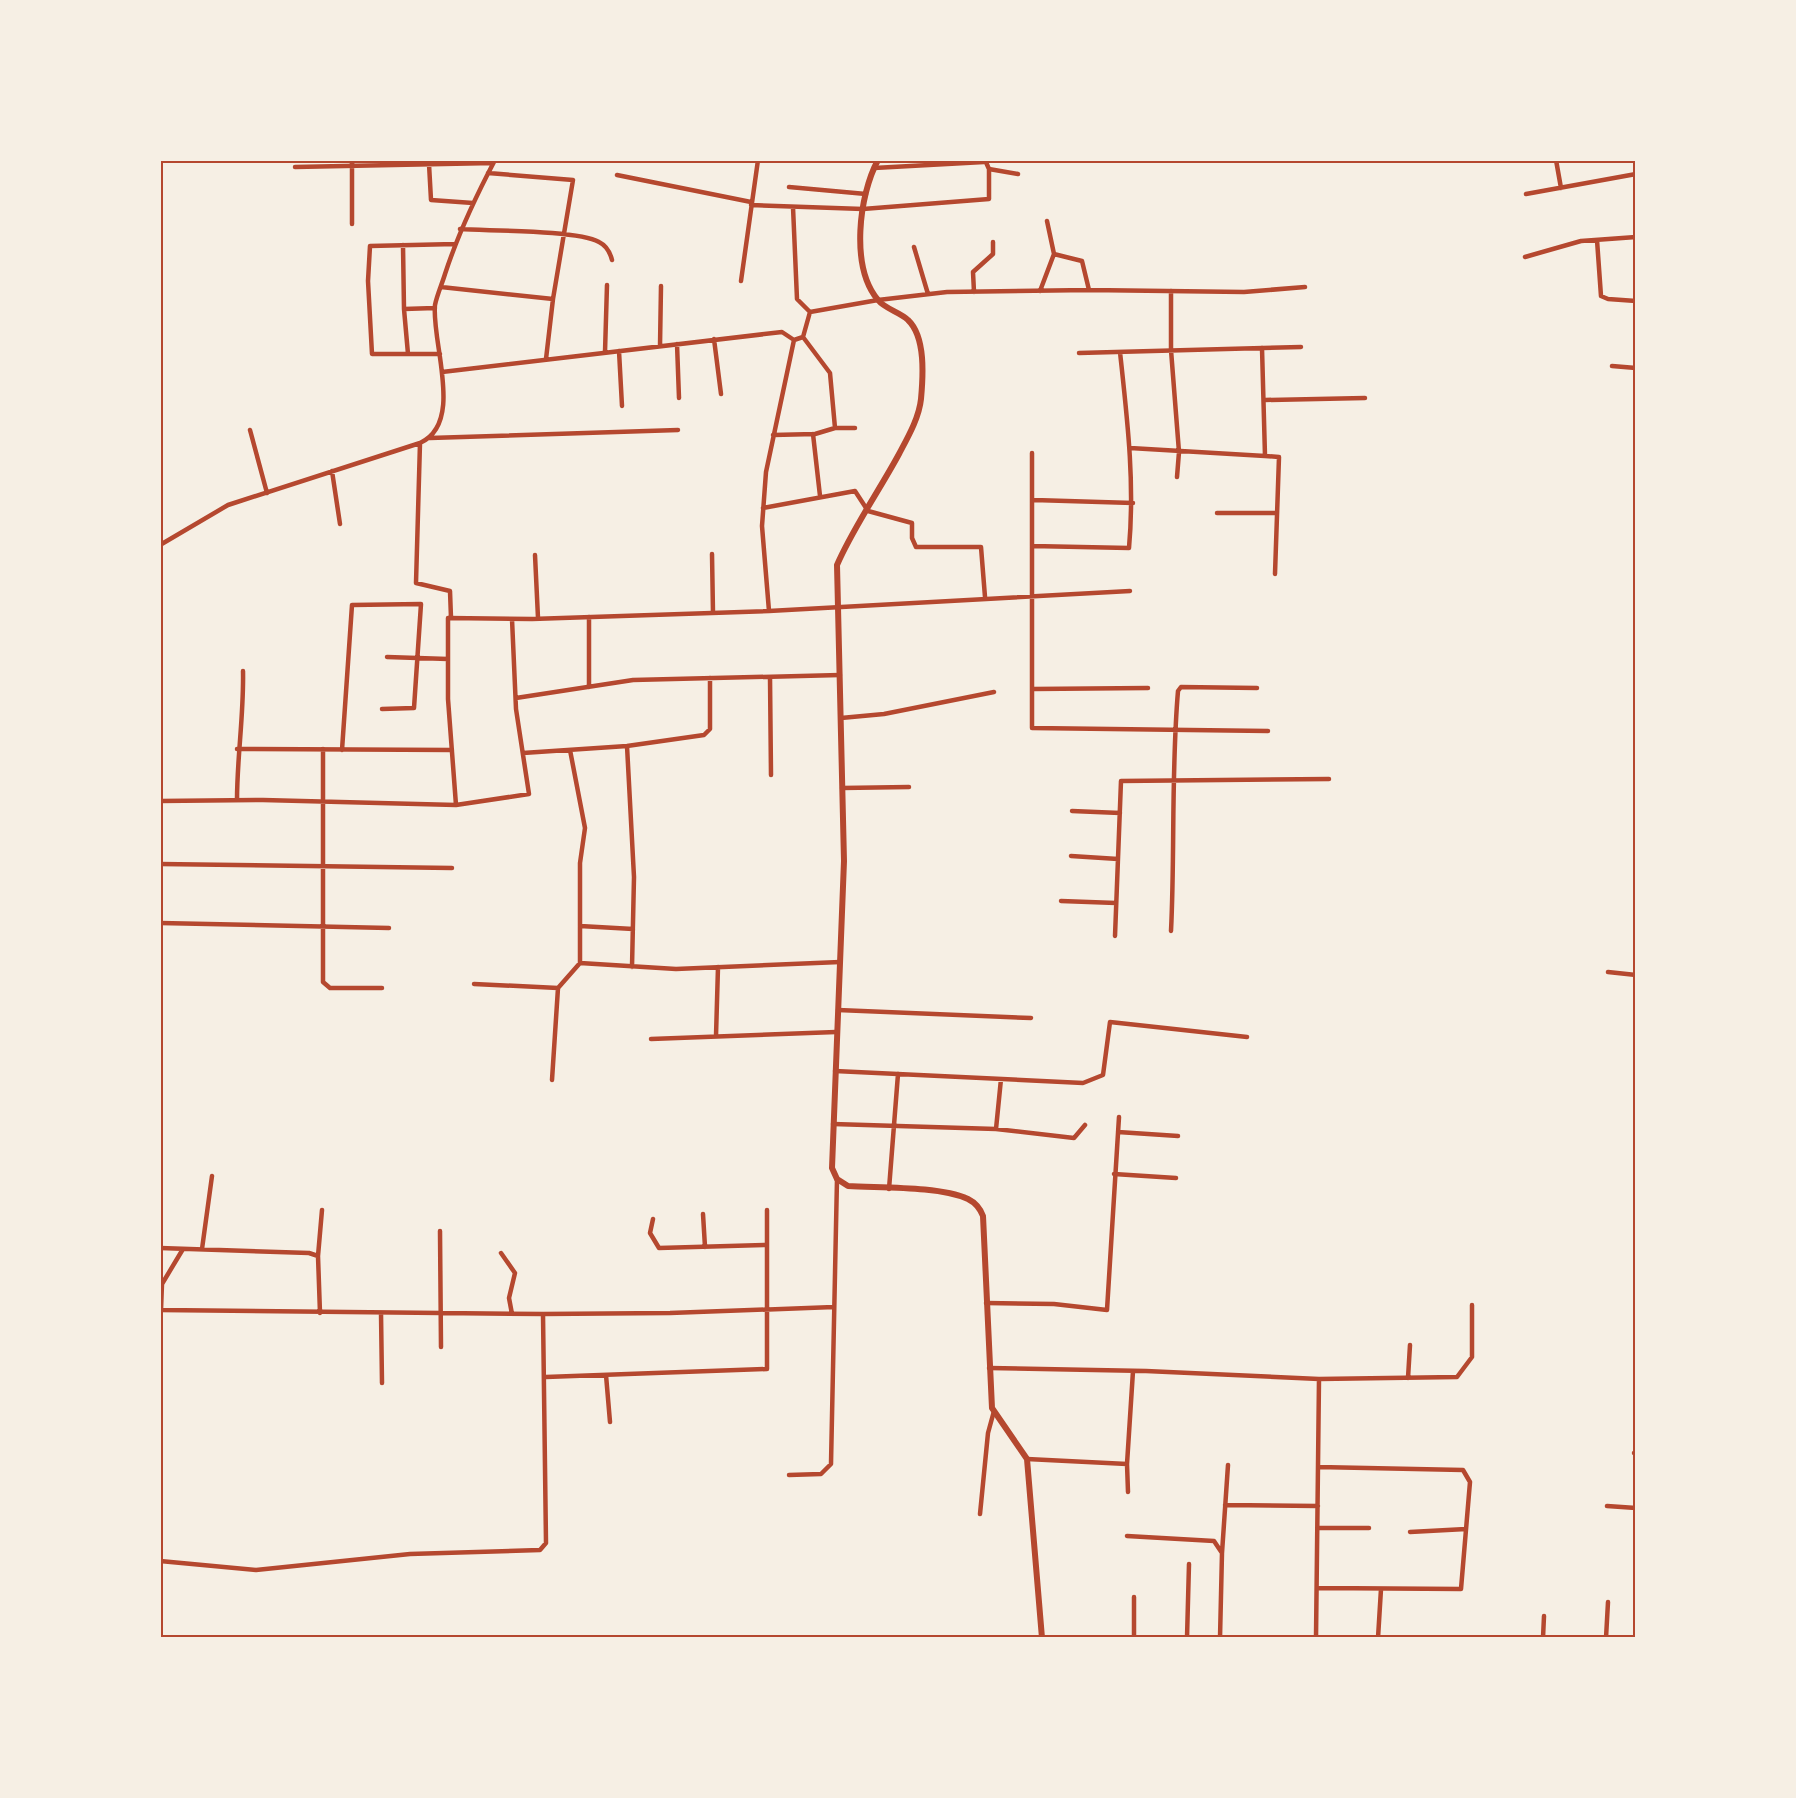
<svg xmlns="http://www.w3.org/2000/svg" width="1796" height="1798" font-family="Inter,sans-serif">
  <rect width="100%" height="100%" fill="#f6efe4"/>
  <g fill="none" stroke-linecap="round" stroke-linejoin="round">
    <!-- minor -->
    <path stroke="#b5482f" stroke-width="4.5" d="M1556,160L1561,188
      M429,164L431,200L473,203
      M295,167L493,163
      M874,168L984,162
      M989,169L1018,174
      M617,175L751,202
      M789,187L866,194
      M1526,194L1636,174
      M751,205L863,209L989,199V169L985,160
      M793,207L797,299L810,312
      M352,224V160
      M460,229C489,231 577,230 599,242C607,246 610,252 612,260
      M1597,240L1601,296L1608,299L1636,301
      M403,245L404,309L408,354
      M914,247L928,294
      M1054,254L1082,261L1089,290
      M1525,257L1581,241L1636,237
      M741,281L758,160
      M441,287L553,299L573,180L488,173
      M1040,291L1054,254L1047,221
      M1171,291V350L1179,452L1177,477
      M974,292L973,272L993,254V242
      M404,309L435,308
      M803,337L830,373L835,428
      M714,339L721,394
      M677,344L679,398
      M660,346L661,286
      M1262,348L1265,456L1279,457L1275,574
      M619,351L622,406
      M605,352L607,285
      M1079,353L1301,347
      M440,354H372L368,281L370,246L455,244
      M546,359L553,299
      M1612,366L1636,368
      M442,372L782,332L794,340L803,337L810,312L878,300L947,292L1089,290L1244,292L1305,287
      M1265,400L1365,398
      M250,430L267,493
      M813,434L820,496
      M773,435L815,434L835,428H855
      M430,438L678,430
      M1130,448L1265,456
      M1032,453V728L1268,731
      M332,471L340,524
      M1034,500L1133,503
      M763,508L855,491L868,511L912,523V538L916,547H981L985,597
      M1217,513H1276
      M160,545L228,505L420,443
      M1032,546L1129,548C1135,481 1127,417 1120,352
      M712,554L713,613
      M535,555L538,618
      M769,611L1130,591
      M589,617V687
      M451,618L450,591L416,583L420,443C465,423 431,342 435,305C437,295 442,284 445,274C458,234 475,198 495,160
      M387,657L448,659
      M770,677L771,775
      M1033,689L1148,688
      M516,698L633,680L840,675
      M841,718L884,714L994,692
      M627,746L634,877L632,967
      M237,749L452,750
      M323,749V982L330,988H382
      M342,750L352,605L421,604L414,708L382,709
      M570,750L585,828L580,863V963L676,969L840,962
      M523,753L627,746L704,735L710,729V678
      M842,788L909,787
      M237,800C237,757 244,714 243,671
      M160,801L263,800L456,805L529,794L516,709L512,619
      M456,805L448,699V618L532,619L769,611L762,526L766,472L794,340
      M1072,811L1120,813
      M1071,856L1118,859
      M160,864L452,868
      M1061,901L1116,903
      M160,923L389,928
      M580,926L633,929
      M1171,931C1175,851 1171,772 1178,691L1181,687L1257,688
      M1115,936L1121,781L1329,779
      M1608,972L1636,975
      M474,984L558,988
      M838,1010L1031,1018
      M716,1036L718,967
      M651,1039L836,1032
      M835,1071L1083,1083L1103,1075L1110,1022L1247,1037
      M552,1080L558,988L580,963
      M833,1124L996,1129L1074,1138L1085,1125
      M996,1129L1001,1079
      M1118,1132L1178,1136
      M1114,1174L1176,1178
      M889,1189L898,1074
      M703,1214L705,1247
      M653,1219L650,1233L659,1248L766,1245
      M440,1231L441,1347
      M160,1248L309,1253L318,1256L320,1313
      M202,1249L212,1176
      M501,1253L515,1273L509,1298L512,1314
      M318,1256L322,1210
      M986,1303L1054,1304L1107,1310L1119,1117
      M160,1310L543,1314L670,1313L834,1307
      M161,1310L162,1284L183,1249
      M381,1313L382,1383
      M989,1368L1146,1371L1319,1379L1457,1377L1472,1357V1305
      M606,1375L610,1422
      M546,1377L767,1369V1210
      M1408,1378L1410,1345
      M1634,1453H1636
      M1027,1459L1127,1464L1133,1371
      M1127,1464L1128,1492
      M789,1475L821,1474L831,1464L837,1179
      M1225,1505L1318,1506
      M1607,1506L1636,1508
      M980,1514L988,1433L994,1411
      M1318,1528H1369
      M1410,1532L1466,1529
      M1127,1536L1214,1541L1222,1553L1220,1638
      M1222,1553L1228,1465
      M160,1561L256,1570L410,1554L540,1550L546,1543L543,1314
      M1318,1588L1461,1589L1470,1482L1463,1470L1318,1467
      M1134,1638V1597
      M1187,1638L1189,1564
      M1316,1638L1319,1379
      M1378,1638L1381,1589
      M1543,1638L1544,1616
      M1606,1638L1608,1602"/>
    <!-- tertiary -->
    <path stroke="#b5482f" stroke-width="6" d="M878,160C859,195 850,267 878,300C885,309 900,312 908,320C926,337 923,377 921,399C919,418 908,437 899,454C879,491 853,528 837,565L844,861L832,1168L837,1179L848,1186C881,1188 939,1186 968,1199C976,1203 980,1208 983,1216L992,1408L1027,1459L1042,1638"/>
  </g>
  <!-- border -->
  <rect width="1796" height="1798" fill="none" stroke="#f6efe4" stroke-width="324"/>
  <rect x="162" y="162" width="1472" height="1474" fill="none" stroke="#b5482f" stroke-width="2"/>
</svg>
